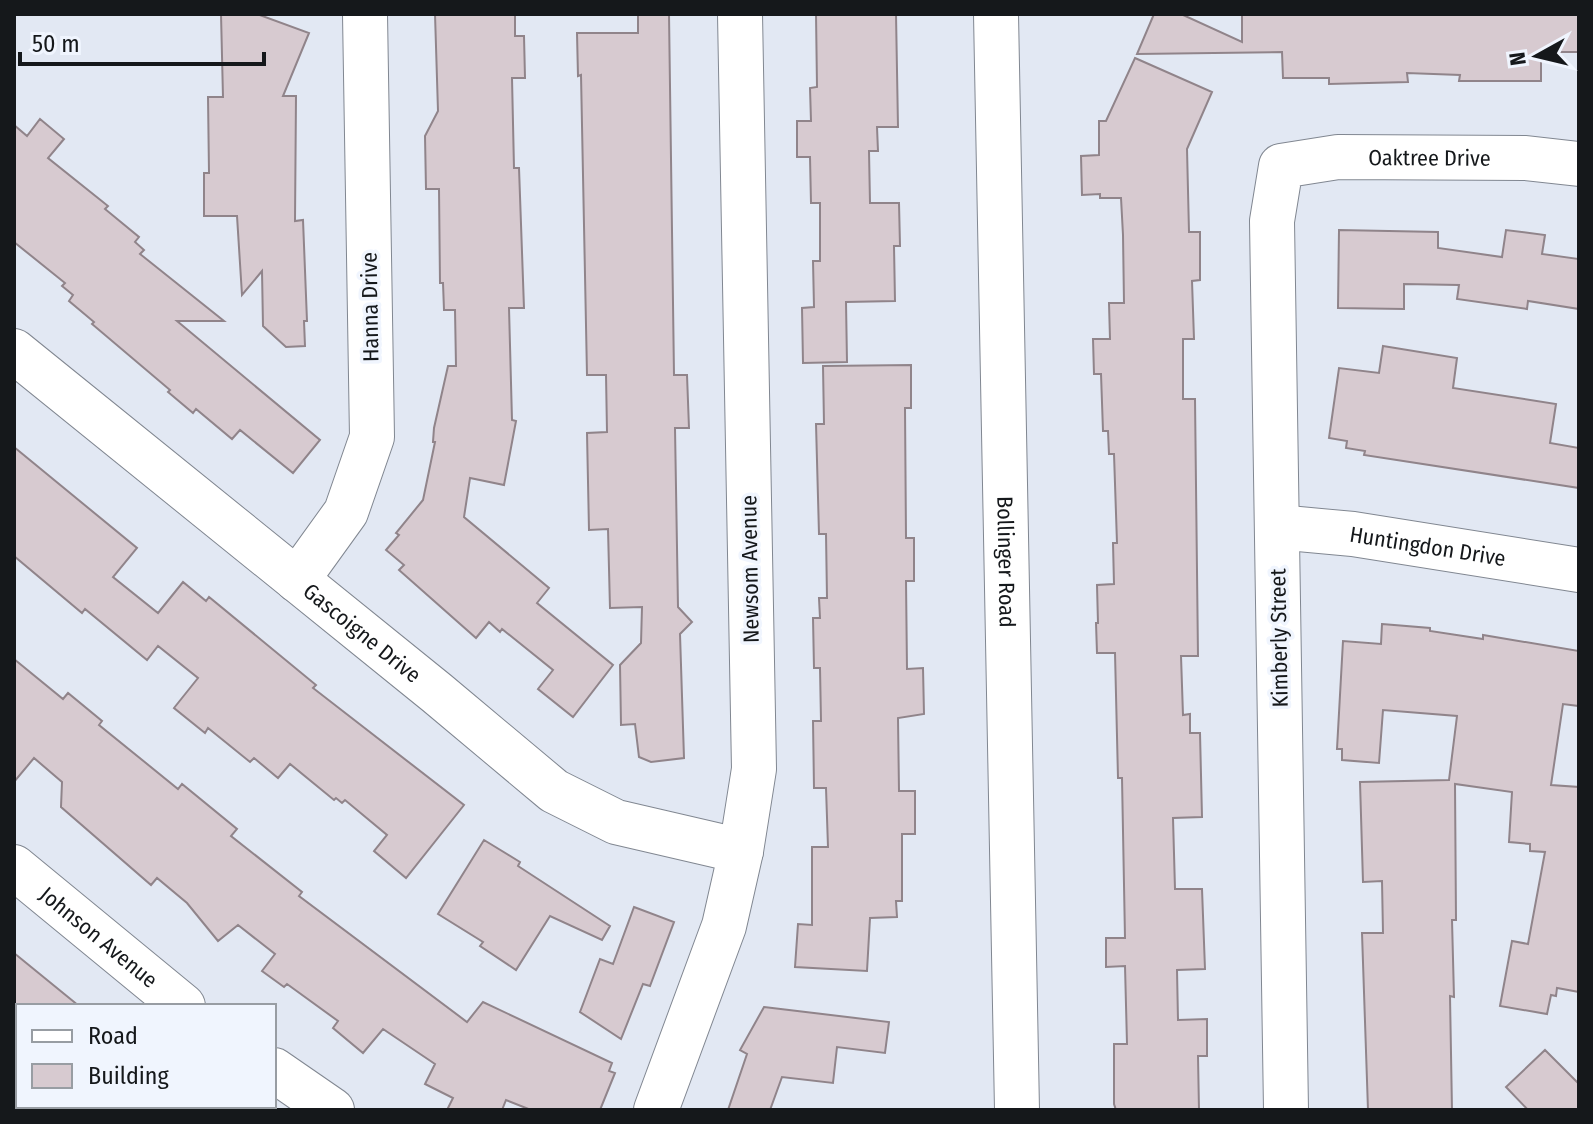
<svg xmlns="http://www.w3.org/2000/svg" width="1593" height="1124" font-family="'Fira Sans Condensed',sans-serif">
  <rect width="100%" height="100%" fill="#e2e8f3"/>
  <!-- building -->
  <path fill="#d7cad0" stroke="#90848a" stroke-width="2" d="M221,14H257L309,33L283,96H296L295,221L303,220L307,321H304L305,346L286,347L263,326L262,271L242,295L237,216H204V173H209L208,97H223Z
    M435,14L515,15V36H524L525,78H512L514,168H519L524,308H509L512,420L516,421L504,485L470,478L464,517L549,588L537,603L613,665L573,717L538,689L553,670L502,629L500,632L489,622L476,638L399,570L404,565L386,550L399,535L396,533L423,500L435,442H433L434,428L448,366H456L455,310H444L443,283H440L439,189H426L425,136L438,111Z
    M638,14H669L674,375H687L689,428H675L678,607L692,622L680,634L684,758L651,762L639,757L635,724L621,725L620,665L641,643L642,607L610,608L608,529L589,530L587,433L607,432L606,375H587L581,75L578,76L577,33H638Z
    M816,14H896L898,127H877L878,151H869L870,203H899L900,246H894L895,301L846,302L847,362L803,363L802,308L814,307L813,261H820V203H811L810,157H797V121H811L810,88L817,87Z
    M1154,14H1181L1242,42V14H1579V52H1541V81H1459L1460,75L1407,73L1408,82L1329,84V78H1283L1282,52L1137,54Z
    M1135,58L1212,92L1187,149L1189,232H1200V280L1192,281L1194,339H1183V399H1195L1198,656H1181L1183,715L1190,714V733H1200L1202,817L1173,818L1175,889H1202L1205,969L1177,970L1178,1020L1207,1019V1056H1198L1199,1110H1116L1114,1104V1044H1127L1125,966L1106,967V938H1125L1122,778H1118L1115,653H1097L1096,623H1098L1097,585L1114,584L1113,543H1117L1114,454H1109L1108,431H1103L1101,374H1094L1093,339H1110L1109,303H1124L1123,235L1121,198H1100V194L1082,195L1081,156L1099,155V121H1106Z
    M40,119L64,139L48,158L108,206L105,209L139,237L135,242L144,250L140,254L224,321H177L320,440L293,473L240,430L232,439L196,409L193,413L168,392L170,390L92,324L94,322L69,301L73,295L62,286L65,283L14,242V125L27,136Z
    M1339,230L1438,232V248L1502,257L1506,230L1545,235L1542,254L1579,259V309L1528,301L1527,309L1457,299L1459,285L1404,284V309L1338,308Z
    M1383,346L1457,358L1453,388L1556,404L1550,443L1579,448V488L1364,455L1365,451L1346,448L1347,441L1329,438L1339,368L1379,373Z
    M911,365V408H905L906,538H914V581H906L907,669L923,668L924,714L898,718L899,791H915V834H902V901H896L897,917L870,918L867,971L795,967L798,924L812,925V847H828L826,788H814L813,721H821L820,668H814L813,618H820L819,598H827L826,534H819L816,424H824L823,366Z
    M14,447L137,548L113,577L158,613L183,582L206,601L209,597L316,685L313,688L464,805L406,878L374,851L387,835L345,800L342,803L336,798L334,800L290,764L278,778L254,758L250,762L208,728L205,733L174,708L198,678L158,646L147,660L85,609L82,613L14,556Z
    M1382,624L1430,628V631L1483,639V635L1579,651V706L1563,704L1551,785L1579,787V992L1557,988L1556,996L1551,995L1547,1014L1500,1006L1512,941L1528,944L1545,852L1530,851V844L1509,842L1512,792L1455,784L1456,920H1452L1454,997L1450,996L1452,1110H1368L1362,933H1383L1382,881L1363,882L1360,782L1449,780L1457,716L1383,710L1379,763L1342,760V749H1337L1343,641L1381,644Z
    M14,659L63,699L68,693L102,721L99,725L178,789L182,784L237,829L231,836L302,892L299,896L467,1022L483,1002L612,1063L609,1071L615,1073L600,1110H531L506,1100L502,1110H447L453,1098L425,1084L435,1064L383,1029L363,1053L333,1028L338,1021L287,984L284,987L262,971L275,954L238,925L218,941L187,903L157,878L151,885L61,807L62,782L34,758L14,782Z
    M484,840L520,862L518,866L610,926L602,940L550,916L516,970L480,946L483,942L438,914Z
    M634,907L674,922L650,986L643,984L621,1039L580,1012L600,959L613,964Z
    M14,953L79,1006H14Z
    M764,1007L889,1022L885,1053L837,1047L833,1083L782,1077L770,1110H728L747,1054L740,1050Z
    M1545,1050L1579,1084V1110H1528L1506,1087Z"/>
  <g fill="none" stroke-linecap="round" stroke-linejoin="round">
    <!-- minor casing -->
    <g stroke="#818791" stroke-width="46">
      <g id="minor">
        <path id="s1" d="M14,351L437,693L554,791L616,822L741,851"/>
        <path id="s2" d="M1277,527L1353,534L1579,570"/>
        <path d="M297,580L346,512L372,437L365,14"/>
        <path id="s3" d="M14,867L183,1006"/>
        <path d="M274,1070L332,1110"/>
        <path d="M656,1110L724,926L741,851L754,769L740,14"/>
        <path id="s4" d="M1286,1110L1272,221L1281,166L1338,157L1526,158L1579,164"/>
      </g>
    </g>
    <!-- major casing -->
    <g stroke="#818791" stroke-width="46">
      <g id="major">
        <path id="s5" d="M996,14L1017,1110"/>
      </g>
    </g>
    <!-- minor -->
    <use href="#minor" stroke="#fff" stroke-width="44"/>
    <!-- major -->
    <use href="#major" stroke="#fff" stroke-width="44"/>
  </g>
  <g text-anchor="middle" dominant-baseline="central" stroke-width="7" stroke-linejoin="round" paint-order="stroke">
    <!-- street labels -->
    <g font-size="22" fill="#15181b" stroke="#f0f5fe">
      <text stroke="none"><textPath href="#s4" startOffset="1094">Oaktree Drive</textPath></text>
      <text transform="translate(370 307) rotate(-91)">Hanna Drive</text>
      <text stroke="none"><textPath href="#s2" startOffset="152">Huntingdon Drive</textPath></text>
      <text stroke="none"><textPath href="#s5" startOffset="548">Bollinger Road</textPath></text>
      <text transform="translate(750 569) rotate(-91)">Newsom Avenue</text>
      <text stroke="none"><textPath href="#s1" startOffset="448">Gascoigne Drive</textPath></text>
      <text transform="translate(1279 638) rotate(-91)">Kimberly Street</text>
      <text stroke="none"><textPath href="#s3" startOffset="110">Johnson Avenue</textPath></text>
    </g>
  </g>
  <!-- border -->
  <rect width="1593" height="1124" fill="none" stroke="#15181b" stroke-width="32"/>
  <!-- legend -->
  <rect x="16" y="1004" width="260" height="104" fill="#f0f5fe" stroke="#989da3" stroke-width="2"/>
  <rect x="32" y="1030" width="40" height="12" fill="#ffffff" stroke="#989da3" stroke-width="2"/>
  <text x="88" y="1044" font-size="24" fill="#15181b">Road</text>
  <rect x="32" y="1064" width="40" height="24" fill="#d7cad0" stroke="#989da3" stroke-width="2"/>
  <text x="88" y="1084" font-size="24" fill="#15181b">Building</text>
  <!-- north arrow -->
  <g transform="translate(1537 56) rotate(262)" stroke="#f0f5fe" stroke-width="6" paint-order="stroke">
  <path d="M0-6L14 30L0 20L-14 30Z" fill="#15181b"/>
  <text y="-12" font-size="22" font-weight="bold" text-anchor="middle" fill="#15181b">N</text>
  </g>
  <!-- scale -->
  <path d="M20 52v12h244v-12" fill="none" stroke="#15181b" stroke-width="4"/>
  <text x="32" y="52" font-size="24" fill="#15181b" stroke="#f0f5fe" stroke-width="6" paint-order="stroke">50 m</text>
</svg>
